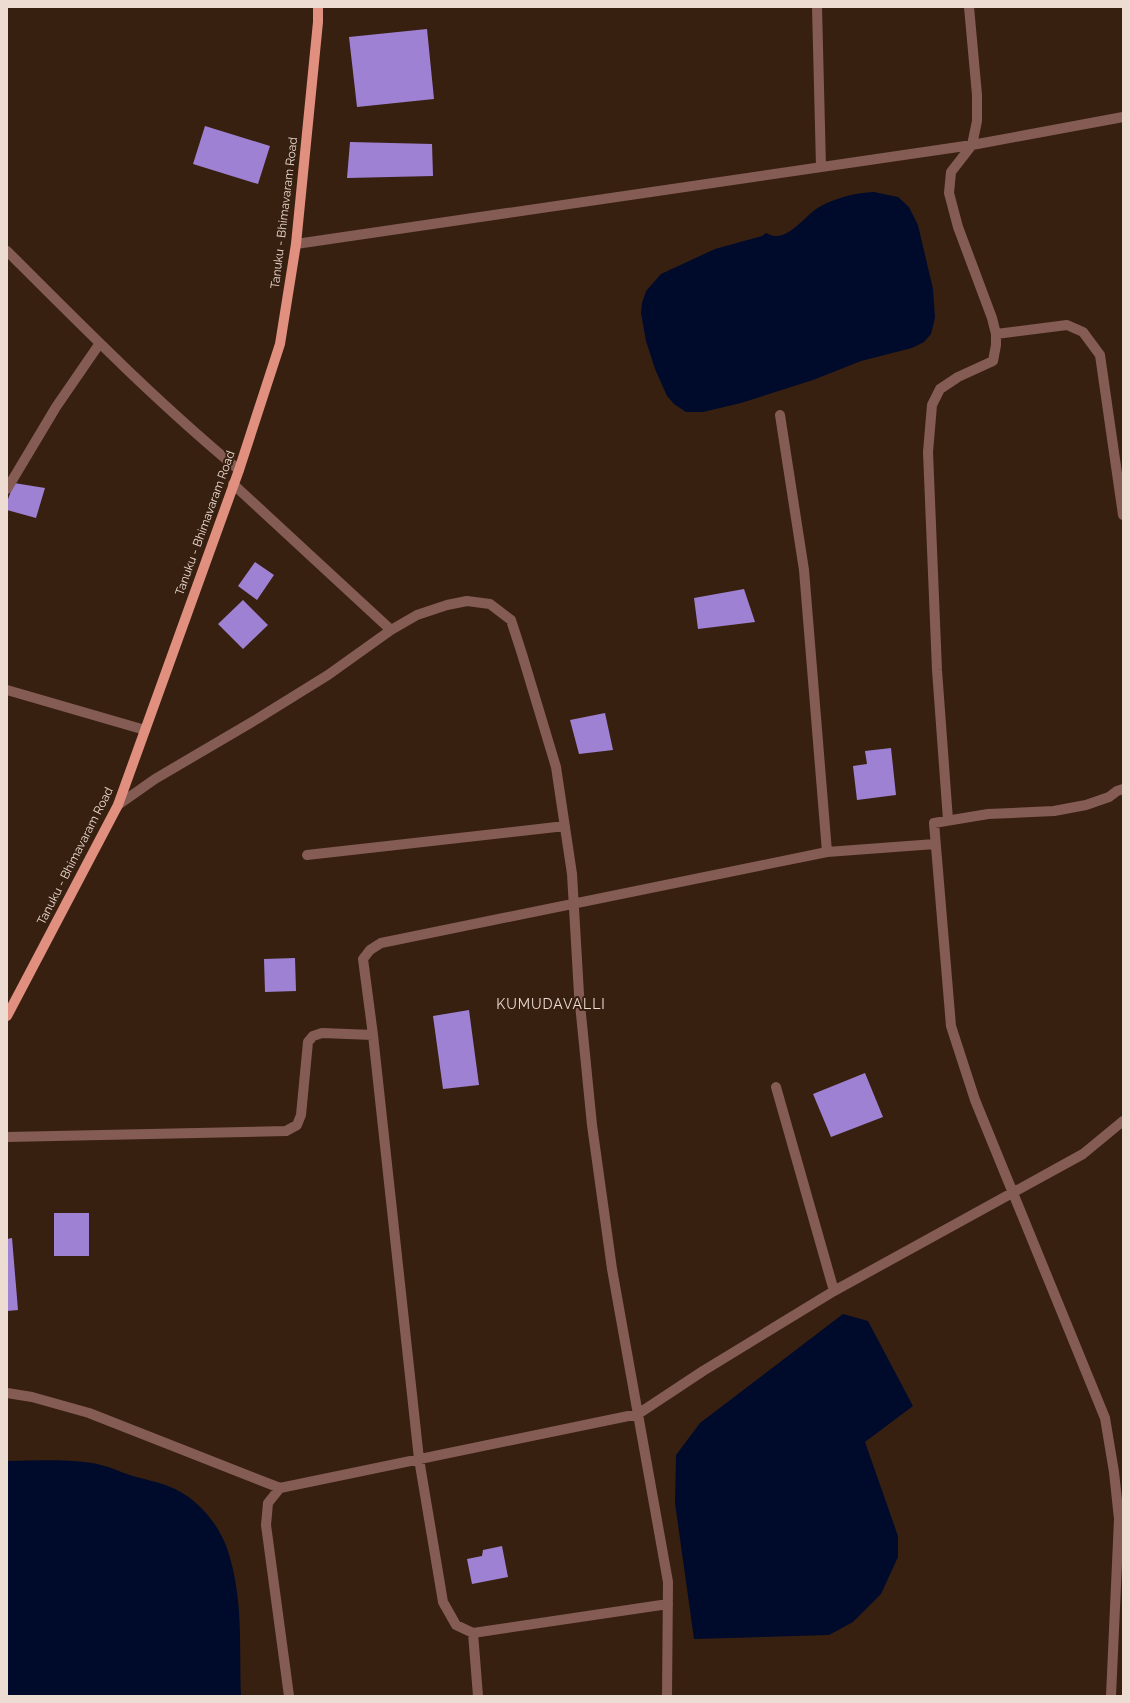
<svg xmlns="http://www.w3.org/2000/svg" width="1130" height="1703" font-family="Raleway,sans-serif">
  <rect width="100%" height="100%" fill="#382011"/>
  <!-- water -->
  <path fill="#000b2b" d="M874,192L898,197L909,207L918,225L933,289L935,318L931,334L924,342L912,348L861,361L813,380L741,403L703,412H686L674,404L667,396L655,369L646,341L641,313L642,303L646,291L661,274L715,249L762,236L766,233C769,234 772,236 775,236C792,237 807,213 821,206C838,197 855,193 874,192Z
    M843,1314L868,1321L913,1406L865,1442L898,1536V1557L881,1594L853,1622L829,1635L694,1639L675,1503L676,1455L700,1423Z
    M7,1461C38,1461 71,1458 101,1465C111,1467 120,1472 130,1475C143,1479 155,1481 168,1486C195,1496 217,1521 227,1548C244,1599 239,1645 241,1696H7Z"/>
  <!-- building -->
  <path fill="#9f81d3" d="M427,29L434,99L357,107L349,37Z
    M205,126L270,146L258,184L193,164Z
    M350,142L432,144L433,176L347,178Z
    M14,483L45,488L36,518L7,510V502Z
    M255,562L274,575L257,600L238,586Z
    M744,589L755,622L698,629L694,598Z
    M243,600L268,625L243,649L218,624Z
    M605,713L613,750L579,754L570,720Z
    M891,748L896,795L857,800L853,766L867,764L865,751Z
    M295,958L296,991L265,992L264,959Z
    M469,1010L479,1085L443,1089L433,1016Z
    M865,1073L883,1117L831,1137L813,1094Z
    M54,1213H89V1256H54Z
    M12,1238L18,1310L7,1311V1239Z
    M502,1546L508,1577L472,1584L467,1559L482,1556L483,1550Z"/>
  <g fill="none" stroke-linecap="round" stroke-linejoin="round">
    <!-- street -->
    <path stroke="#845c53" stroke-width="10" d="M817,7L821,167
      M296,244L972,145L1123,117
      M7,251C82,326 157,402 239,470
      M996,334L1067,325L1083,332L1100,355L1123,515
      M780,415L804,570L827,852
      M233,484L391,630
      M7,489L56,407L100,343
      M7,690L145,730
      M118,805L155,779L257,719L328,675L391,630L417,615L447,605L467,601L490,604L511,620L522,654L556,767L572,874L579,994L592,1125L612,1269L668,1582L667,1696
      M948,820L937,670L928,452L932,405L940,389L958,377L993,361L996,345V334L992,318L958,227L949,193L951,172L972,145L977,121V95L969,7
      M307,855L565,826
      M776,1087L834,1291
      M7,1137L286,1131L297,1125L301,1115L308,1042L313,1036L322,1033L373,1035
      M7,1393L32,1397L89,1413L280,1488
      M668,1604L473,1633L456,1625L443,1602L419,1459L373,1035L363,959L370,950L381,943L827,852L935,844
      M473,1633L478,1696
      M289,1696L266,1525L268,1503L280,1488L638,1414L703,1371L834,1291L1083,1154L1123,1121
      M1111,1696L1119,1519L1114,1472L1105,1418L975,1100L951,1026L934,823L988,814L1054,811L1086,805L1109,797L1117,791L1123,789"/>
    <!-- primary -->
    <path stroke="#e18f7f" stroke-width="10" d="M7,1016L118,805L239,470L280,344L296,244L318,22V7"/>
  </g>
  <g text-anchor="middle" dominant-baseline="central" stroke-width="4" stroke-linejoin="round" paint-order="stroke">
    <!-- street labels -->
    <g font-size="12" fill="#ecdcd2" stroke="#382011">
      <text transform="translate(284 213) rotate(-83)">Tanuku - Bhimavaram Road</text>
      <text transform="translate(205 523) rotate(-70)">Tanuku - Bhimavaram Road</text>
      <text transform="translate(75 856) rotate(-63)">Tanuku - Bhimavaram Road</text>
    </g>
    <!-- quarter labels -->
    <g font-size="14" letter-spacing="1" fill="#ecdcd2" stroke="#382011">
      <text x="551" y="1004">KUMUDAVALLI</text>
    </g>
  </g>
  <!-- border -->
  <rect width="1130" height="1703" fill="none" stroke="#ecdcd2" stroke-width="16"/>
</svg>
